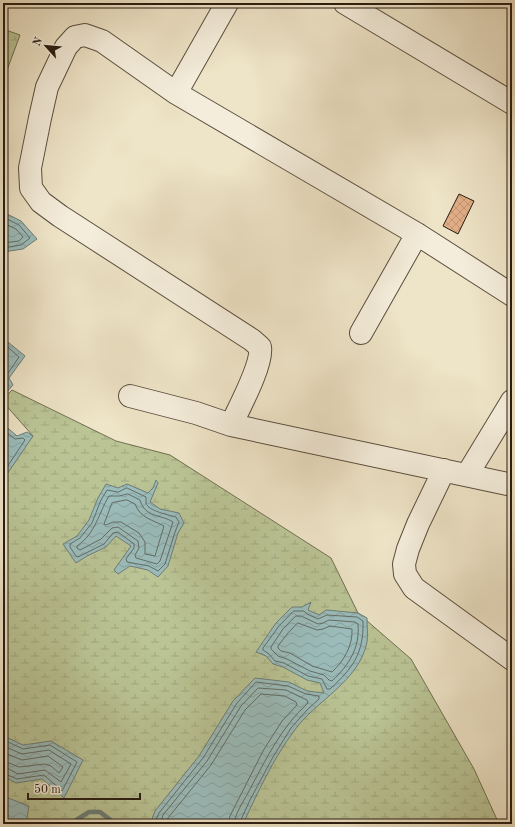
<svg xmlns="http://www.w3.org/2000/svg" width="515" height="827" font-family="'Old Standard TT',serif">
  <defs>
    <pattern id="wetland-marsh" width="20" height="14" patternUnits="userSpaceOnUse"><rect width="20" height="14" fill="#bac495"/><path d="M1 5h8M5 5V1M11 12h8M15 12V8" fill="none" stroke="#a0a87f"/></pattern>
    <pattern id="water-waves" width="16" height="10" patternUnits="userSpaceOnUse"><rect width="16" height="10" fill="#9bbdbc"/><path d="M0 5q4-4 8 0t8 0" fill="none" stroke="#86a2a1"/></pattern>
    <pattern id="building-cross-hatch" width="8" height="8" patternUnits="userSpaceOnUse"><rect width="8" height="8" fill="#e3af88"/><path d="M0 0l8 8M0 8l8-8" fill="none" stroke="#c39674"/></pattern>
  </defs>
  <rect width="100%" height="100%" fill="#eee4c7"/>
  <filter id="stains"><feTurbulence type="fractalNoise" baseFrequency=".005" numOctaves="4"/><feColorMatrix values="0 0 0 0 .2 0 0 0 0 .09 0 0 0 0 .02 0 0 0 .5 -.17"/></filter>
  <radialGradient id="worn" r=".72"><stop offset=".6" stop-color="#630" stop-opacity="0"/><stop offset="1" stop-color="#630" stop-opacity=".3"/></radialGradient>
  <!-- wetland -->
  <path fill="url(#wetland-marsh)" stroke="#717053" d="M3,29L20,35L3,81Z
    M12,390L116,441L170,455L331,558L358,613L411,659L474,769L499,824H3V475L33,436L3,402V399Z"/>
  <!-- water -->
  <path fill="url(#water-waves)" stroke="#6d7d78" d="M3,212L21,221L37,239L23,249L3,252Z
    M3,338L25,356L9,378L13,385L3,396Z
    M3,424L17,436L27,432L33,436L3,480Z
    M156,480L158,483L150,502L160,509L179,513L184,523L178,533L168,566L158,577L148,570L130,566L118,574L114,570L131,546L116,536L106,547L87,556L76,563L63,544L77,536L89,520L98,498L106,484L118,488L127,484L148,493L153,488Z
    M311,602L308,610L319,615L326,610L358,613L367,618C367,626 368,635 367,642C359,682 316,700 294,731C273,759 258,792 243,824H150L155,811L199,756L233,701L255,678L289,682L307,691L324,693L320,683L307,680L283,667L273,664L266,656L256,652L276,623L292,607H302Z
    M6,737L23,745L51,741L83,760L64,798L42,779L16,783L3,776V743Z
    M3,796L29,806L26,824H12L3,819Z"/>
  <g fill="none" stroke-linecap="round" stroke-linejoin="round">
    <!-- shore -->
    <path stroke="#626c66" stroke-width="1" d="M3,217L19,225L30,238L21,245L3,248
      M3,223L16,229L23,237L19,241L3,243
      M3,343L19,357L6,376V379L8,385L3,390
      M3,430L15,439L23,438L25,440L3,473
      M127,488L146,497C146,499 146,501 146,503C148,511 169,515 176,517L179,522L175,532L165,564L158,571L149,566L127,562L126,559L134,548V544L118,532L113,533L104,544L78,557L76,556L70,547V544L80,538L92,523L101,500L107,490L118,492Z
      M128,494L140,500C145,518 161,514 173,522L160,561L157,564L136,558L135,555L139,548L138,541L118,527L112,528L101,539L80,550L77,548V546C96,533 98,514 109,496H119Z
      M127,500L135,504C140,518 153,520 164,526L155,556L145,554V542L139,533L121,522H113L106,525L104,524L112,503Z
      M294,611H304L307,614L318,619L327,615L357,617L363,621C364,653 353,668 330,689H327L322,679L308,676L284,663L275,661L269,654L263,650V648L279,626Z
      M296,616H301L318,624L323,623L329,620L355,622L358,624C360,648 349,665 332,681L329,680L324,675L310,671L287,659L278,656L271,649V647L283,629Z
      M298,623L317,630L323,629L330,626L352,629C353,645 344,661 332,672L312,666L290,653L281,651L278,648V646L288,633Z
      M3,743L8,742L23,749L50,745L77,762L62,791L44,775L17,779L3,773
      M3,748H8L22,754L49,750L71,764L61,782L45,770L18,774L7,768H3
      M3,754H7L22,760L48,756L63,767L59,773L51,766L45,764L19,767L9,763L3,762
      M154,824L159,813L203,758L237,703L256,682L288,686L306,694L319,696V699L307,710L291,728L273,757L250,800L239,824
      M160,824L163,815L207,761L241,706L258,688L286,690L307,700L308,703C281,727 265,761 248,793C243,802 235,814 234,824
      M166,824L168,818L211,765L245,710L261,694L285,696L296,702L297,705L282,721L263,751L230,816L228,824"/>
    <!-- stream -->
    <path stroke="#6d7d78" stroke-width="4.5" d="M70,824L89,812H100L116,824"/>
  </g>
  <!-- building -->
  <path fill="url(#building-cross-hatch)" stroke="#281c11" d="M459,194L474,201L458,234L443,226Z"/>
  <g fill="none" stroke-linecap="round" stroke-linejoin="round">
    <!-- minor casing -->
    <g stroke="#5a4e3e" stroke-width="24">
      <path id="minor" d="M345,3L512,103
        M176,93L227,3
        M361,333L417,234
        M130,396L196,413L231,425L512,485
        M231,425C239,408 263,364 260,347L252,340L60,216L41,202L31,188L30,168L40,118L47,87L66,47L75,37L85,35L102,41L176,93L417,234L512,295
        M444,470L418,524L408,549L404,564L405,574L414,588L512,659
        M467,475L512,401"/>
    </g>
    <!-- minor -->
    <use href="#minor" stroke="#f4eddb" stroke-width="22"/>
  </g>
  <!-- margin -->
  <rect width="515" height="827" fill="none" stroke="#eee4c7" stroke-width="16"/>
  <rect x="4" y="4" width="507" height="819" fill="none" stroke="#281c11" stroke-width="2"/>
  <rect x="8" y="8" width="499" height="811" fill="none" stroke="#281c11"/>
  <!-- north arrow -->
  <g transform="translate(46 46) rotate(297)" stroke="#f4eddb" stroke-width="3" paint-order="stroke">
  <path d="M0-3L7 15L0 10L-7 15Z" fill="#281c11"/>
  <text y="-6" font-size="11" font-weight="bold" text-anchor="middle" fill="#281c11">N</text>
  </g>
  <!-- scale -->
  <path d="M28 793v6h112v-6" fill="none" stroke="#281c11" stroke-width="2"/>
  <text x="34" y="793" font-size="12" fill="#281c11" stroke="#f4eddb" stroke-width="3" paint-order="stroke">50 m</text>
  <rect width="100%" height="100%" filter="url(#stains)"/>
  <rect width="100%" height="100%" fill="url(#worn)"/>
</svg>
